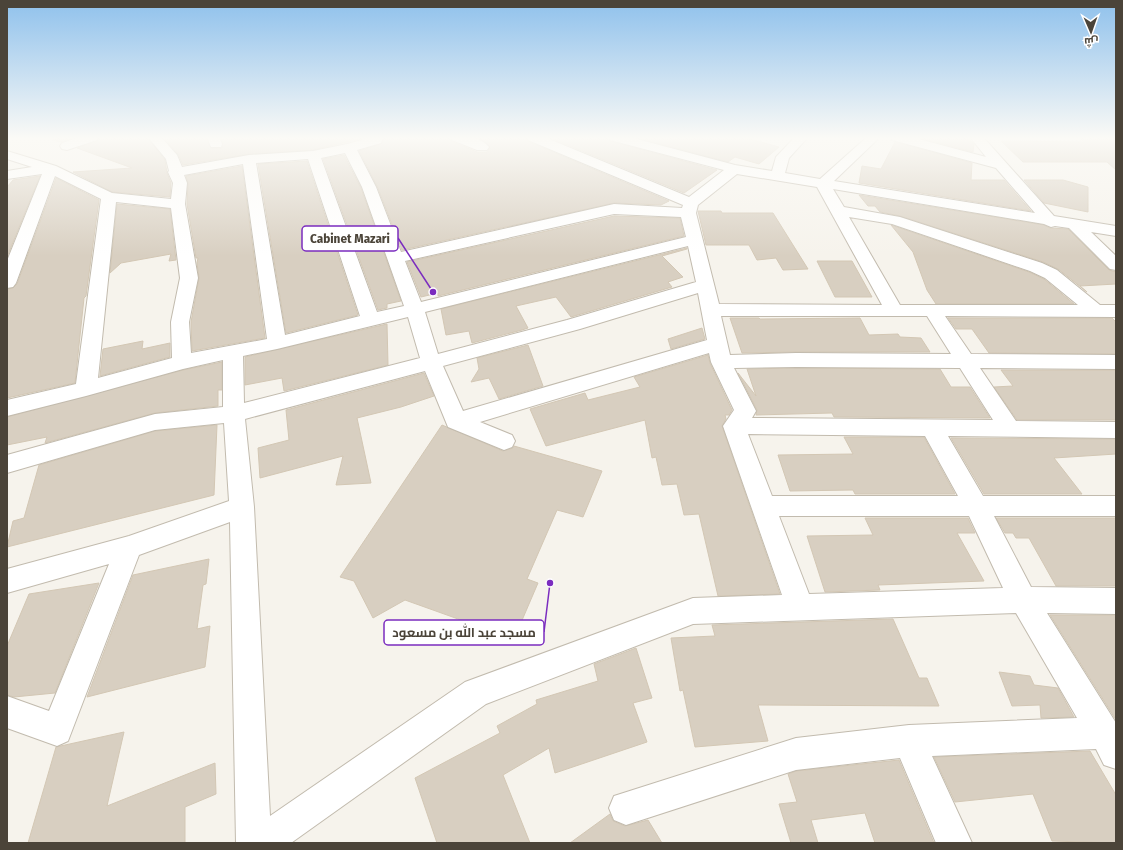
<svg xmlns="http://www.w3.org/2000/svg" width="1123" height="850" font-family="'Fira Sans Condensed',Cairo,sans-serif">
  <rect width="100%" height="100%" fill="#f6f3ec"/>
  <!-- building -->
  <path fill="#d8cfc1" stroke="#d3c7b4" d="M53,137H76L61,142L53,140Z
    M99,137H147L165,160L167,173L171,183L170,197L112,192L73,172L132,168L77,148L97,141Z
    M163,137H206L211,148H222L223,143L221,137H368L313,150L249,154L183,165L178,154Z
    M383,137H450L451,141L477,152H487L490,147L482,140L473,137H526L527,141L669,201L661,205L614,203L402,250L377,186L359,151L381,144L383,140Z
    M548,137H608L610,141L717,170L684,193Z
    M634,137H743L779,147L759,164L735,157L728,162Z
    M916,137H966L974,144L973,152Z
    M1079,137H1116V170L1107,162H1023L1001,141L1084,142Z
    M895,142L972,163L971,180H1004L1031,211L859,183L862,166L881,169Z
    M344,155L361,188L401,301L387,304V308L378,310L323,159Z
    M307,161L358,315L286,333L258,164Z
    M242,166L265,338L192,351L191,322L199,278L197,263L198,258H196L187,204L188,183L186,176Z
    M40,176L7,257V187L13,180Z
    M56,178L99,200L86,296L84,298L75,383L7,398V289L13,288L17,284Z
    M1024,180H1063L1088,187V212L1044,203Z
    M859,195L1044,225L1050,228L1068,229L1109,270L1116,272V284L1080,286L1087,292L1058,269L1043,262L900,216L880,212L875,206H868Z
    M117,204L170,209L176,260L169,261L171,254L121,263L110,273Z
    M698,211H721L722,213H773L808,269L783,270L776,258L757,260L749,245H706Z
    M614,216L680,218L684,236L438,296V293L421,297L407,262Z
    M891,225L1029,272L1044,279L1074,304H936L927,290L913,252Z
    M687,248V249L662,256L683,277L668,282L672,287L571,317L556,297L516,306L528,328L522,330L472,343L469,331L446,335L441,309Z
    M817,261H852L872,297H835Z
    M730,318H759L760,319L860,318L869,335L898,334L900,337L921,338L930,352H796L742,353Z
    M948,318H1112L1116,322V354L989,353L972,329H956Z
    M387,324L388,365L284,391L282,378L245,385V357Z
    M702,328L705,339L671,349L668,339Z
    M143,341L142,349L170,343V357L100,376L103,349Z
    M528,345L543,386L499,399L489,378L471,382L479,369L477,358Z
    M708,355L710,363L732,410L729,415H725L726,419L722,426L780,594L718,596L699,514L684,515L677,484L662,485L656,457L652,458L645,420L546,446L530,409L585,393L588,400L640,387L634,377Z
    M222,362V390H218V406L155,413L45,443L47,437L7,445V417L183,370Z
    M796,368L940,369L951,387H970L990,418L834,417L832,413L756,415L757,410L738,373L756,396L747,369Z
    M1001,370H1116V420H1017L994,387L1013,386Z
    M424,373L434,396L401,407L357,418L371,483L336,485L343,456L260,478L258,448L289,440L286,410Z
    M217,425L214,495L7,547L13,521L24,518L39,465L155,431Z
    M442,425L503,451L513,448L514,446L602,471L583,517L557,510L527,579L538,583L514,639L405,600L373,618L354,581L340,577Z
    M844,437H924L955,494H855L853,490L790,491L778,455L853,454Z
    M951,438L1116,439V454L1054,458L1082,494H984Z
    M865,518H968L975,533H957L984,581L878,585L880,590L825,592L807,536L873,535Z
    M996,518H1116V586H1056L1029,538H1016L1013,533H1005Z
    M209,559L206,584L203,585L197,629L210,626L205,667L87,697L133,575Z
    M99,583L55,693L14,697L7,695V646L29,594Z
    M1050,615H1116V720Z
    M893,619L919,678H927L939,706L758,705L768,741L695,747L683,690L680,691L671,638L715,636L712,625Z
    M636,648L652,698L633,703L647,742L555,773L549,748L503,775L530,843H437L415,778L500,733L497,726L537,704L536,700L598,681L594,664Z
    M999,672L1030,676L1034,685L1058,688L1074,717L1041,718L1040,705L1012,706Z
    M124,732L107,806L215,763L216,794L185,807V843H28L56,747Z
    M1090,751L1116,795V843L1052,841L1033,794L955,802L934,757Z
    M899,760L934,843H875L865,813L811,820L818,843H791L779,804L797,802L788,774L796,771Z
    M610,814L613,821L625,826L648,820L662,843H570Z"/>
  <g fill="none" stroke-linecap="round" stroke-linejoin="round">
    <!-- minor casing -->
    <g stroke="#c2bbae" stroke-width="2">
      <path id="minor" d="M80,137H98L97,140L67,150L62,149L60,146L62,143Z
        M148,137H161L177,155L182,167L249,155L313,151L347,144L373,137H381L382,140L381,143L357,150L376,187L401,252L614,204L682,208L683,205L528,140L527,137H544L689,197L724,170L610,140L609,137H629L735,165L772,171L776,157L795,137H808L789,158L785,173L820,179L867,137H880L834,181L1035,213L996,168L892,140L891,137H911L986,157L970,137H983L1054,216L1116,226V236L1091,232L1116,256V270L1110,269L1069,228L1055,226L1051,227L1044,224L833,189L844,207L900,217L1042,263L1057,270L1100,305H1116V317L945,316L971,354L1116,355V369L980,368L1016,421L1116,422V438L948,436L983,496H1116V516H994L1031,587L1116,588V614L1047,613L1116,723V769L1104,765L1096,749L932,756L972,843H936L900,758L796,770L626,825L614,820L609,808L614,796L796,738L909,725L1077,718L1016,613L693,624L486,704L291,843H236L230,522L139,555L68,741L57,746L7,728V696L49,711L109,564L7,593V569L129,536L229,501L224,423L155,430L7,473V455L155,414L223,407V360L183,369L86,396L7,416V400L76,384L101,199L55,176L16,283L13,287L7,288V261L42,174L7,179V171L32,167L7,159V151L56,166L112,193L171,199L173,183L168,172L169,171L166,159ZM345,153L362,187L404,306L377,312L321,158ZM308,159L360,316L285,335L256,163ZM243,164L267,339L191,353L189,322L198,278L185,204L187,183L184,175ZM737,174L817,187L882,305L719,304L696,213L698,205ZM116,202L171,208L180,278L171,322L172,358L98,378ZM614,214L681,217L686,237L421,302L405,261ZM849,217L892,224L1030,271L1045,278L1078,305H900ZM688,246L696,282L567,320L438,354L425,312ZM698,293L707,340L463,411L443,366L580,329ZM721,316H927L951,354L796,353L730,355ZM408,317L420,358L244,403L243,356L277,349ZM709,353L711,362L734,410L723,426L782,595L693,598L465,682L270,816L254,507L245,419L425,371L448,427L504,450L512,447L515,441L512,435L480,422ZM796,367L960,368L993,420L752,418L756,411L734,368ZM748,434L925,436L958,496H772ZM779,516H969L1003,588L809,594Z
        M207,137H219L222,144L221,147H211Z
        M451,137C462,137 481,136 489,147L487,150H477L452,140Z"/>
    </g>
    <!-- minor -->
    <use href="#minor" fill="#fff" fill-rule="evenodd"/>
  </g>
  <!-- sky -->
  <linearGradient id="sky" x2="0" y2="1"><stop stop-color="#8fc1ec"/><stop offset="0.54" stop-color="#fbfaf6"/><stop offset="1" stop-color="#fbfaf6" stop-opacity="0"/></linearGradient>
  <rect width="1123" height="256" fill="url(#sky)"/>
  <!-- callouts -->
  <path fill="none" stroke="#7b2cbf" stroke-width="1.5" d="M433 292L398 238M550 583L544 632"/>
  <g fill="#7b2cbf" stroke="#fff" stroke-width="1.5">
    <circle cx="433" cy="292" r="4"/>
    <circle cx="550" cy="583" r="4"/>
  </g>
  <g fill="#fff" stroke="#7b2cbf" stroke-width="1.5">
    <rect x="302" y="226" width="96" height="25" rx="4"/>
    <rect x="384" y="620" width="160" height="25" rx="4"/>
  </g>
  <g font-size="13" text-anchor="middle" font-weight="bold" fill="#4b4439">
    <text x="350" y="243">Cabinet Mazari</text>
    <text x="464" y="637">مسجد عبد الله بن مسعود</text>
  </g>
  <!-- border -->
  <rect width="1123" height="850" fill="none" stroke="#4b4439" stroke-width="16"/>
  <!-- north arrow -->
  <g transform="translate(1091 32) rotate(178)" stroke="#ffffff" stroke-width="3" paint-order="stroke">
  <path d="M0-3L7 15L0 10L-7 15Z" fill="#4b4439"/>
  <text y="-6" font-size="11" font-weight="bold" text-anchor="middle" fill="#4b4439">ش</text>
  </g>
</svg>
